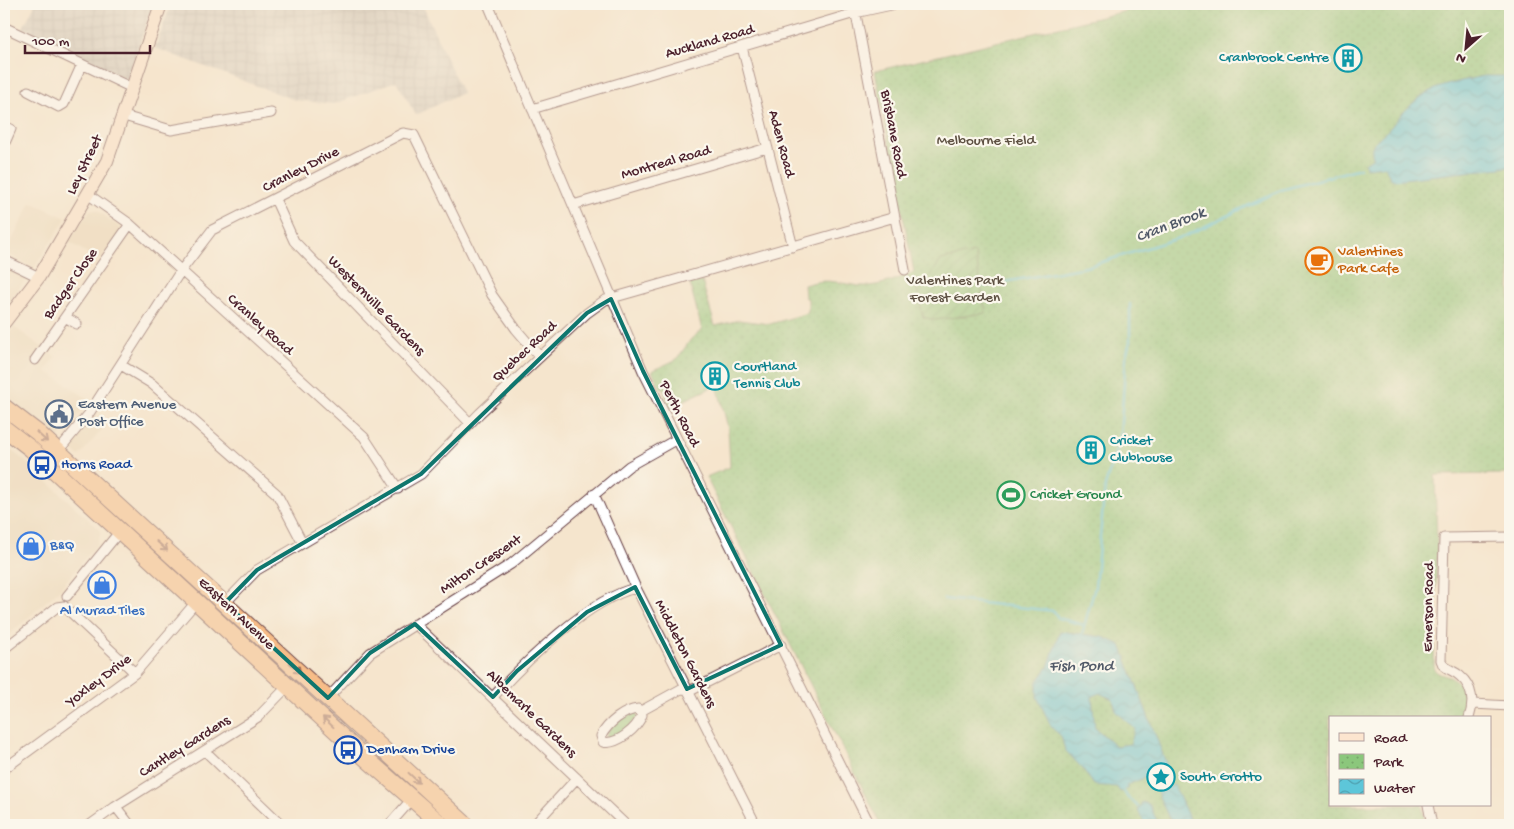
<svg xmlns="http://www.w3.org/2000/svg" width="1514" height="829" font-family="'Gochi Hand',sans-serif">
  <defs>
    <pattern id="industrial-grid" width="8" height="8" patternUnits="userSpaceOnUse" patternTransform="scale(1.25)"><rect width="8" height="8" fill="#cac3b8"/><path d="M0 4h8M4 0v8" fill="none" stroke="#afa79e"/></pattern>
    <pattern id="park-dots" width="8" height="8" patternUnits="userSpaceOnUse" patternTransform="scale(1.25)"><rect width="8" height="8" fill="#8bc77c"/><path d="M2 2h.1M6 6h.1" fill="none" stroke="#79aa6b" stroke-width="1.8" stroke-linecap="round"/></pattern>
    <pattern id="garden-furrows" width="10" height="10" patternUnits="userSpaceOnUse" patternTransform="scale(1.25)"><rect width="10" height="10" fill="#8bc77c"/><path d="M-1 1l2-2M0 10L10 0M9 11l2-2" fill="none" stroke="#79aa6b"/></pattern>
    <pattern id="water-waves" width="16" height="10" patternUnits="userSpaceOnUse" patternTransform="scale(1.25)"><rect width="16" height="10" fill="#5dc6d9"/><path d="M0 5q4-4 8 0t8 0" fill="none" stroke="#4fa0b0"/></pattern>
  </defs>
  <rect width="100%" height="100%" fill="#fbf7ec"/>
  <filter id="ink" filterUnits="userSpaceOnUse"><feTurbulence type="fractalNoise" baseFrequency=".02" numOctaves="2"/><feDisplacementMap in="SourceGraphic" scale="10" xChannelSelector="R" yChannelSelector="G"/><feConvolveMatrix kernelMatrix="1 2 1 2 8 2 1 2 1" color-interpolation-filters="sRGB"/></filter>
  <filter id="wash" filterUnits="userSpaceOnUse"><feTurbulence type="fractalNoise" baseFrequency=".0096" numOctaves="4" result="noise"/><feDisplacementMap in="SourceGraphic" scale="20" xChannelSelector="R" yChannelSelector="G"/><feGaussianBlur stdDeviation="1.12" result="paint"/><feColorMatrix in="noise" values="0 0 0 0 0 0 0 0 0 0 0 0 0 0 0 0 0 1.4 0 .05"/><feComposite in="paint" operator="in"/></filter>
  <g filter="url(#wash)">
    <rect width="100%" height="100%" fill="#f5e5cd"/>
    <!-- built -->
    <path fill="#ead8ba" d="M31,202L66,218L34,269L6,253Z
      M90,210H97L123,230L99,260L69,242Z
      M4,269L26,279L4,308Z
      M14,327L56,357L46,371L90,400L58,439L4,395V341Z
      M96,416L107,424L79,456L70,448Z
      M4,445L25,461L101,531L97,544L59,590L4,639Z"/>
    <!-- industrial -->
    <path fill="url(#industrial-grid)" d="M35,4H153L127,80L23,28Z
      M171,4H422L462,93L416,115L396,81L334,104L295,100L155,48Z"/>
    <!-- grass -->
    <path fill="#8bc77c" stroke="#6a7354" d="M636,712L638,717C629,727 620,739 606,738C608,724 624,718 636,712Z"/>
    <!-- park -->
    <path fill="url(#park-dots)" stroke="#6a7354" d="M1155,4H1510V474L1435,475L1437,544L1434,669C1438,675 1445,675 1452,678C1466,684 1466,706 1461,718H1330V805H1422L1425,825H881L706,477L730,467L728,428L717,385L670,407L663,388L660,387L652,371L677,359L691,339L702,330L690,284L702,281L715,326L739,320L770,324L808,313V299L805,297L804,285C826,278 833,282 854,285C874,289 896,280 914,272L875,71Z"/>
    <!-- garden -->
    <path fill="url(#garden-furrows)" stroke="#6a7354" d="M975,253L986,313L935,320L923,317L916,285L930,277L941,260Z"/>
    <!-- water -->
    <path fill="url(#water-waves)" stroke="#547282" fill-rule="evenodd" d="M1484,76H1510V167L1394,180L1390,178L1385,166L1366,168L1365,163L1372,158C1373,154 1371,151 1372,147C1375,139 1386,133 1391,127C1422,88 1438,86 1484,76Z
      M1060,631L1103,637L1121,645L1168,768L1127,785V789L1120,792L1117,787L1094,785L1083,769L1065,750L1061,736L1052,728L1037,697V682L1048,667ZM1099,693L1113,699L1116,711L1135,729L1130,744L1116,746L1095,728L1092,697Z
      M1174,785L1192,825H1172L1157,792Z
      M1142,802L1149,804L1159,825H1145L1138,810Z"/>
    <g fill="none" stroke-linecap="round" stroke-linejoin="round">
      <!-- stream -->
      <path stroke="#5dc6d9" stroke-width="2.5" d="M983,286L1086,267L1185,236L1281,190L1360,168
        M944,599L1054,611L1058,618L1084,625
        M1082,634L1095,587L1105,486L1120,437L1126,356L1130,342V304
        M1158,772L1159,775
        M1123,790L1128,798L1138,806"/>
    </g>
  </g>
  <g filter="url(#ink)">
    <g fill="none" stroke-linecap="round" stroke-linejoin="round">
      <!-- street casing -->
      <g stroke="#643d43" stroke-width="11">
        <path id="street" d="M488,4L643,371L870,825
          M854,4L905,270
          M4,27L132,88
          M742,47L793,247
          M28,91L59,107L64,104L82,64
          M532,109L855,13L896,4
          M124,116L171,130L271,113
          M4,126L11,129L4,145
          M89,195L130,224L364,437L398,489
          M275,199L294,241L470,423
          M573,205L767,148
          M4,260L39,277
          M65,317L77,324
          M35,360L130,224
          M121,365L152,384L277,494L302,542
          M58,451L88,415L180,272L212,230L403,133L414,135L492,295L516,329L540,357
          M594,494L636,588L756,825
          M67,596L120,531
          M225,603L257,570L421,474L480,413L587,313L605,300L895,217
          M415,624L626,825
          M4,649L57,607L64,606L135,673
          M493,697C525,662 590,598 636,588
          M328,698L370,653L511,564L629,466L677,439
          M1473,704L1510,706
          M638,709L642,715C637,729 617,745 603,742L601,736C608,723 624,710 638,709Z
          M641,711L681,689L692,690L781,645
          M1469,718C1474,703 1473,687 1460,676C1455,671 1448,670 1443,665L1441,660L1444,538L1510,537
          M205,751L282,825
          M4,769L135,673L197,601
          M1428,805L1432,825
          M116,807L130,825
          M90,825L115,807L258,717L289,685
          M389,825L412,799
          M534,825L577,778"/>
      </g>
      <!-- secondary casing -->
      <g stroke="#643d43" stroke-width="14">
        <path id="secondary" d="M4,323L39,277L107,161L161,4"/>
      </g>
      <!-- highway casing -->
      <g stroke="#643d43" stroke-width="18">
        <path id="highway" d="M4,407L38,433L466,825
          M4,428L30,448L361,754L442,825"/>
      </g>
      <!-- street -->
      <use href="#street" stroke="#fff" stroke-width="9"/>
      <!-- secondary -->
      <use href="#secondary" stroke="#fce5cf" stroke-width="12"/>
      <!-- highway -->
      <use href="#highway" stroke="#f7bd88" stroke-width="16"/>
    </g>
    <!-- one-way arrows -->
    <defs><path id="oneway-shaft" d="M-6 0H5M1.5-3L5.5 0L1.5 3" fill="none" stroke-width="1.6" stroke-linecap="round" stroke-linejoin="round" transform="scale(1.25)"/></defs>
    <g stroke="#986655">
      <use href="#oneway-shaft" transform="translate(42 437) rotate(42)"/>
      <use href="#oneway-shaft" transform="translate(162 546) rotate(42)"/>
      <use href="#oneway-shaft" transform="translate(295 668) rotate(43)"/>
      <use href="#oneway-shaft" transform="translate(328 722) rotate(-137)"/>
      <use href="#oneway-shaft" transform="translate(414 778) rotate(43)"/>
    </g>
  </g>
  <!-- marked area -->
  <path d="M0 0H1514V829H0ZM611,299L643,371L781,645L687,689L635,587L587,612L517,671L493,697L415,624L370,653L328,698L225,603L257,570L421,474L587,313Z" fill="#f5e5cd" fill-opacity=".55" fill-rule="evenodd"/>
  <path fill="none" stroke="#0f766e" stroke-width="4" stroke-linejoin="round" d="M611,299L643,371L781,645L687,689L635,587L587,612L517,671L493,697L415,624L370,653L328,698L225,603L257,570L421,474L587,313Z"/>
  <!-- icons -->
  <defs>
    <g id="building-ring" transform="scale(1.4375)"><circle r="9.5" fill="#fbf7ec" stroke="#0f9aa8" stroke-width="1.5"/><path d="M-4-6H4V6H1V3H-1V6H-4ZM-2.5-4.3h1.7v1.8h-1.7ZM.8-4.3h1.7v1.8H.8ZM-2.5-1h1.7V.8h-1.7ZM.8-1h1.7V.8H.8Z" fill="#0f9aa8"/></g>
    <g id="cafe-ring" transform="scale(1.4375)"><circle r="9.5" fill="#fbf7ec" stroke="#e8710a" stroke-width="1.5"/><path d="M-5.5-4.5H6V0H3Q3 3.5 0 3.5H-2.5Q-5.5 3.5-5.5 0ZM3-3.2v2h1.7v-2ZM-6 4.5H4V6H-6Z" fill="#e8710a"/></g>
    <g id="civic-ring" transform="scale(1.4375)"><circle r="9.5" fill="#fbf7ec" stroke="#5c6f8a" stroke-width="1.5"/><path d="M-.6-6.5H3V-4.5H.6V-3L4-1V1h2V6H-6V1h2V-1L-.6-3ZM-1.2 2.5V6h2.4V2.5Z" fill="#5c6f8a"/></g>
    <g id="bus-ring" transform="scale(1.4375)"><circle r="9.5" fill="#fbf7ec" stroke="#1a4fb4" stroke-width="1.5"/><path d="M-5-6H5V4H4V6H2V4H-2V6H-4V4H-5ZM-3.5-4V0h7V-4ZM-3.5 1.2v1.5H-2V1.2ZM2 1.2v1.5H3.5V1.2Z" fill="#1a4fb4"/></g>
    <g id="stadium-ring" transform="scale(1.4375)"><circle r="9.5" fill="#fbf7ec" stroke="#2e9e5b" stroke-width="1.5"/><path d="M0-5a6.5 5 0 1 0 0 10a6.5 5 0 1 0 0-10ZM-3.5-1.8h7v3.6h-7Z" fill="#2e9e5b"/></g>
    <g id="shop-ring" transform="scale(1.4375)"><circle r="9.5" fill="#fbf7ec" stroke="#3f7fe0" stroke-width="1.5"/><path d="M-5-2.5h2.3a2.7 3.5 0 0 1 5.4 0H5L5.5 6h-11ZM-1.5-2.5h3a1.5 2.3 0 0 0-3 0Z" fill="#3f7fe0"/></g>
    <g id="sight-ring" transform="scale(1.4375)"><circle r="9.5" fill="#fbf7ec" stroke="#0f9aa8" stroke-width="1.5"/><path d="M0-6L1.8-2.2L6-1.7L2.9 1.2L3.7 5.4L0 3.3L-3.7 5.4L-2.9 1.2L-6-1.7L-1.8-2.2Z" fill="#0f9aa8"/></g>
  </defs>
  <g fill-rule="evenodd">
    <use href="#building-ring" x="1348" y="58"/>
    <use href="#cafe-ring" x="1319" y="261"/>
    <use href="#building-ring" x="715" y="376"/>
    <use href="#civic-ring" x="59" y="414"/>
    <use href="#building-ring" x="1091" y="450"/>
    <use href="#bus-ring" x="42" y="465"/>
    <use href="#stadium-ring" x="1011" y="495"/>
    <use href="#shop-ring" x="31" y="546"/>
    <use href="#shop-ring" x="102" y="585"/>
    <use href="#bus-ring" x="348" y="750"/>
    <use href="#sight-ring" x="1161" y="777"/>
  </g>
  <g text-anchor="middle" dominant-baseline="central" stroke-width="4.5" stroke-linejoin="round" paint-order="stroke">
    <!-- street labels -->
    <g font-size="15" fill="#4a1f2b" stroke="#fbf7ec">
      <text transform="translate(710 42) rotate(-16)">Auckland Road</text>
      <text transform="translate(893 134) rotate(79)">Brisbane Road</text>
      <text transform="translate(781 144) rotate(75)">Aden Road</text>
      <text transform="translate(666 163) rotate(-16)">Montreal Road</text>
      <text transform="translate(85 165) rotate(-64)">Ley Street</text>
      <text transform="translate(301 170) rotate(-27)">Cranley Drive</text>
      <text transform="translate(71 284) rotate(-55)">Badger Close</text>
      <text transform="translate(376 306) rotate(46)">Westernville Gardens</text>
      <text transform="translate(260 325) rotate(42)">Cranley Road</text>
      <text transform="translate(525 352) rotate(-43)">Quebec Road</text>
      <text transform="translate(679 414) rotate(63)">Perth Road</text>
      <text transform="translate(481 565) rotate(-34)">Milton Crescent</text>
      <text transform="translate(1429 607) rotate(-89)">Emerson Road</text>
      <text transform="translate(236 614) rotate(43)">Eastern Avenue</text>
      <text transform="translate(685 654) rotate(63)">Middleton Gardens</text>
      <text transform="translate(99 681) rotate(-37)">Yoxley Drive</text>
      <text transform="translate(531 714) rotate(44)">Albemarle Gardens</text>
      <text transform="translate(185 747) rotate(-32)">Cantley Gardens</text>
    </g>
    <!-- culture labels -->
    <g font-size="15" fill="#0d838f" stroke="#fbf7ec" text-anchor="start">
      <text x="1329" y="58" text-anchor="end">Cranbrook Centre</text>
      <text x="734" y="367">Courtland<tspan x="734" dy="17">Tennis Club</tspan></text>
      <text x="1110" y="441">Cricket<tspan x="1110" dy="17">Clubhouse</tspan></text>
      <text x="1180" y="777">South Grotto</text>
    </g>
    <!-- park labels -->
    <g font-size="15" fill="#5e5143" stroke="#fbf7ec">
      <text x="986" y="141">Melbourne Field</text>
      <text x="955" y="281">Valentines Park<tspan x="955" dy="17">Forest Garden</tspan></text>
    </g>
    <!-- food labels -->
    <g font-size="15" fill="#c56008" stroke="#fbf7ec" text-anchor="start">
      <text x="1338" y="252">Valentines<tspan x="1338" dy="17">Park Cafe</tspan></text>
    </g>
    <!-- service labels -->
    <g font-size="15" fill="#4e5e75" stroke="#fbf7ec" text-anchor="start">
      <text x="78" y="405">Eastern Avenue<tspan x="78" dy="17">Post Office</tspan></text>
    </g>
    <!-- transit labels -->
    <g font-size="15" fill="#164399" stroke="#fbf7ec" text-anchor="start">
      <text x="61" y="465">Horns Road</text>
      <text x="367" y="750">Denham Drive</text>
    </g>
    <!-- leisure labels -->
    <g font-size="15" fill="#27864d" stroke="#fbf7ec" text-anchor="start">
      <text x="1030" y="495">Cricket Ground</text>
    </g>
    <!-- shop labels -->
    <g font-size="15" fill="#366cbe" stroke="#fbf7ec" text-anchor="start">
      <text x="50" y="546">B&amp;Q</text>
      <text x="102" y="611" text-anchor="middle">Al Murad Tiles</text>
    </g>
    <!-- water labels -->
    <g font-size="16" font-style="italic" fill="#515968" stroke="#fbf7ec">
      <text transform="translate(1171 226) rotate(-21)">Cran Brook</text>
      <text x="1081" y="667">Fish Pond</text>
    </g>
  </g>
  <!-- margin -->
  <rect width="1514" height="829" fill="none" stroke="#fbf7ec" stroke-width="20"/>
  <!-- legend -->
  <rect x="1329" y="716" width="162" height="90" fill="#fbf7ec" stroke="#b4a19f"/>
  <rect x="1339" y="733" width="25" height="8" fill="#fce5cf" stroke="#b4a19f"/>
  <text x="1374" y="742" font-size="15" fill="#4a1f2b">Road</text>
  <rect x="1339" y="754" width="25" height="15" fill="url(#park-dots)" stroke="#b4a19f"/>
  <text x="1374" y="766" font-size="15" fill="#4a1f2b">Park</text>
  <rect x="1339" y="779" width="25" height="15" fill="url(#water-waves)" stroke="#b4a19f"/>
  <text x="1374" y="792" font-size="15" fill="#4a1f2b">Water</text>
  <!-- north arrow -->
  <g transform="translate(1466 48) rotate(207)" stroke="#fbf7ec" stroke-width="4" paint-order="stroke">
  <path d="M0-4L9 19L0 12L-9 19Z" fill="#4a1f2b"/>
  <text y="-8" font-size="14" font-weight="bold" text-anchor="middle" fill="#4a1f2b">N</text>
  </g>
  <!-- scale -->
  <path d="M25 45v8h125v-8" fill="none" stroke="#4a1f2b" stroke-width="2.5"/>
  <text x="32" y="45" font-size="15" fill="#4a1f2b" stroke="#fbf7ec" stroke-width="4" paint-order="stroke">100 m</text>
</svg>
